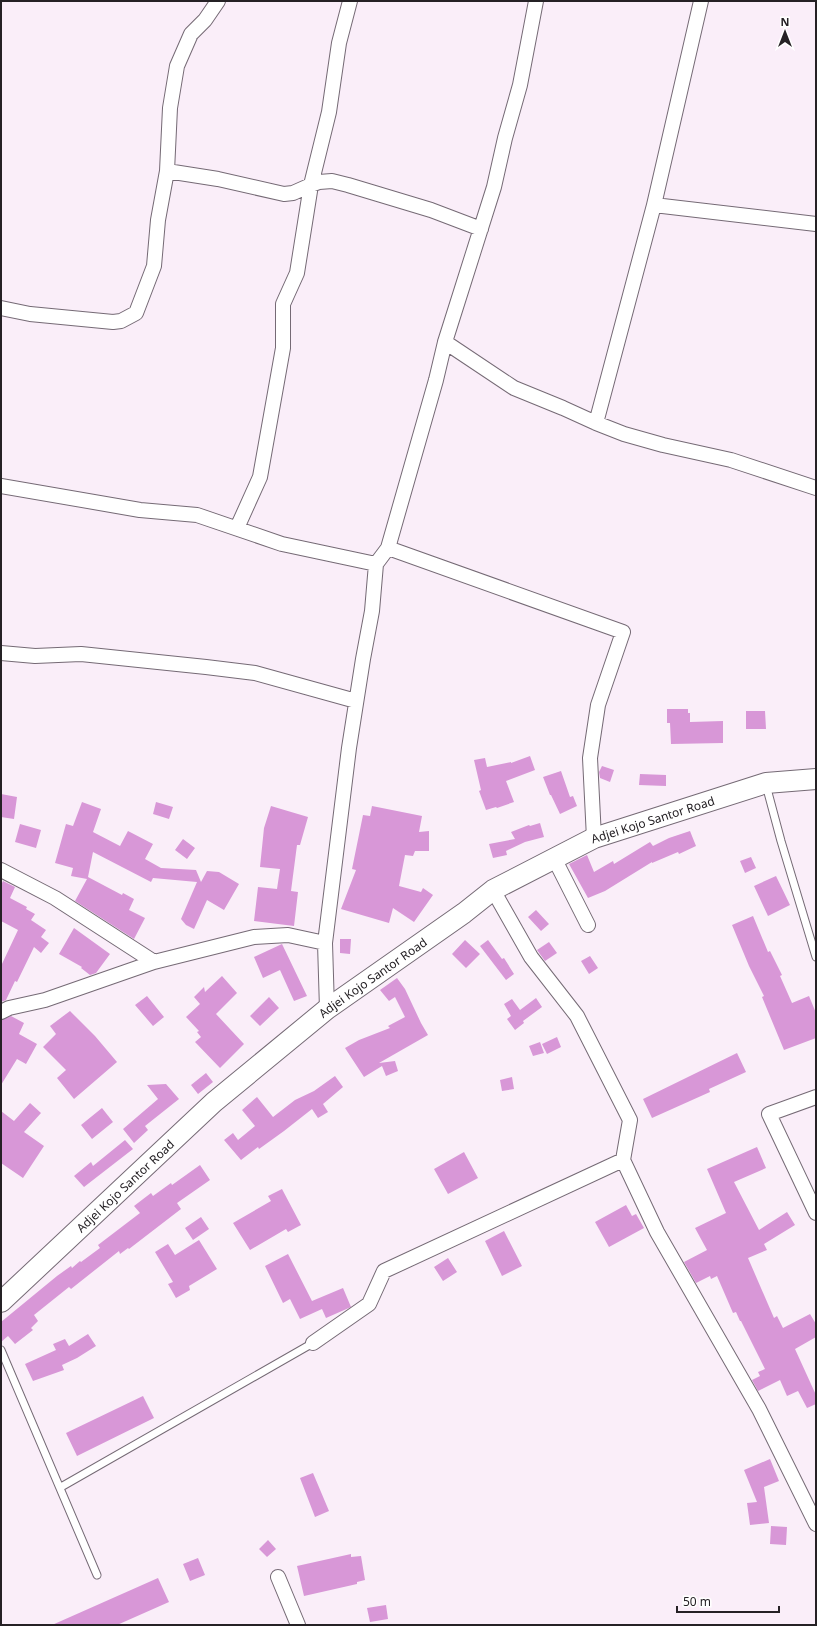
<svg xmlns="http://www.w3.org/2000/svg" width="817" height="1626" font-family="'Noto Sans',sans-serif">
  <rect width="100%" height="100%" fill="#faeef9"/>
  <!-- building -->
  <path fill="#d897d7" d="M667,709H688V713H690V722L723,721V743L671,744L670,723H667Z
    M746,711H765L766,729H746Z
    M530,756L535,770L506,781L514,802L497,808L496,807L486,810L479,791L481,790L474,760L485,758L487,767L511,762V763Z
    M602,766L614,770L610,782L600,778L599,772Z
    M561,771L570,797L573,796L577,806L560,814L551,795H550L543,777Z
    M640,774L666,775V786L639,785Z
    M1,794L17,797L14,819L1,817Z
    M82,802L101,809L93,832L120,846L128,831L153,844L145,859L161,868L196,870L201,882L207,871L219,872L239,884L224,910L207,900L194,929L186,925L181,919L197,882L153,878L151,882L93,852L88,877L122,895L123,893L134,899L129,910L145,918L134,939L75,901L87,879L71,876L73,868L55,863L66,824L73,826Z
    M156,802L173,807L169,819L153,814Z
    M271,806L308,817L300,845H297L291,891L298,892L294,926L254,921L258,887L277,889L280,869L260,867L264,828Z
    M372,806L422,816L419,832L429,831V851H415L413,856L405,855L399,886L421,892L423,888L433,895L414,922L393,908L389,923L341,909L356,870L352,869L363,815L370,816Z
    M540,823L544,837L525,842L506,851L507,855L493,858L489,844L515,839L511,832L529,825L530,826Z
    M20,824L41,830L36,848L15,842Z
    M690,831L696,846L679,854L678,852L652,863V862L605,891L588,898L569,864L587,855L594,872L613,861L614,864L650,842L653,846L669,838Z
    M183,839L195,848L187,859L175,850Z
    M751,857L756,868L745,873L740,861Z
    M776,876L790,905L768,916L754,886Z
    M3,881L15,887L10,898L27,907L26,909L35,914L31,920L46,930L41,937L49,943L41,953L34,947L17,982L15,981L6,1000L1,1002V966L18,930L1,921V885Z
    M536,910L549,924L541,931L528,917Z
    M753,916L768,952L770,951L782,975L780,976L792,1003L809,996L816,1013V1038L784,1050L762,997L764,996L749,966L732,925Z
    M74,928L110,954L96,973L90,975L81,968L82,967L59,954Z
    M340,939H351L350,954L340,953Z
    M465,940L480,954L466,968L452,954Z
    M488,940L502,959L504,958L514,974L506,980L480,946Z
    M549,942L557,953L545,961L537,950Z
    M282,944L307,996L294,1001L280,970L263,978L254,957Z
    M590,956L598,968L589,974L581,961Z
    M222,976L237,993L216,1014L244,1044L220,1068L195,1042L201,1037L197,1032L199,1031L186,1017L200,1004L194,997L204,987L205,992Z
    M397,978L405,989L421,1023L428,1035L379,1063L395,1061L398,1071L386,1076L382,1066L364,1077L345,1048L359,1040L390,1028L388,1026L405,1017L395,997L389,1001L380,990Z
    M147,996L164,1017L153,1026L135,1005Z
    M269,997L279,1008L260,1026L250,1016Z
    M536,998L542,1007L523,1021L524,1023L515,1030L507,1019L511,1016L504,1004L512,999L520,1010Z
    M70,1011L95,1036L117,1062L74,1099L57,1078L66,1070L43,1047L56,1034L50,1026Z
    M11,1016L24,1023L19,1034L37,1044L26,1064L17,1059L1,1085V1020Z
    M557,1037L561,1047L547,1054L542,1044Z
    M540,1042L544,1053L533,1056L529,1046Z
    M737,1053L746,1072L709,1089L710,1092L652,1118L643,1099Z
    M206,1073L213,1082L198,1094L191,1085Z
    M335,1076L343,1087L323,1104L328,1112L318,1118L312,1109L284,1131L259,1149L258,1147L241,1160L224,1140L233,1133L238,1140L255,1126L242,1110L257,1097L273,1117L295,1100L314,1091Z
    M512,1077L514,1089L502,1091L500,1080Z
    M166,1084L179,1099L145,1126L148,1130L134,1143L123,1129L158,1099L147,1085Z
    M30,1103L41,1113L24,1132L44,1146L23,1178L1,1163V1111L14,1121Z
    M102,1108L113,1122L92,1139L81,1125Z
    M125,1140L133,1149L84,1187L74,1176L91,1162L93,1166Z
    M757,1147L766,1168L734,1182L759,1230L787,1212L795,1225L764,1244L767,1250L748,1258L774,1318L777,1316L783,1328L810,1314L816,1324V1337L795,1349L816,1395V1404L807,1408L798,1391L787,1396L780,1380L758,1391L752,1380L760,1376L758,1372L765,1369L741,1321H740L736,1312L733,1313L717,1276L711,1279L710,1276L696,1283L684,1262L707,1250L695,1228L726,1213L707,1169Z
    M464,1152L478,1178L448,1194L434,1169Z
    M200,1165L210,1180L177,1203L181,1209L129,1249L128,1248L120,1254L119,1251L71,1289L69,1287L34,1315L38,1321L31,1328L33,1330L15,1344L8,1336L1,1342V1322L57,1276L71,1266L72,1268L80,1261L81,1262L100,1248L98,1245L140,1213L134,1206L151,1193L153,1196L171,1183L172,1185Z
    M282,1189L301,1225L288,1232L286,1229L250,1250L233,1223L271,1201L268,1196Z
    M626,1205L632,1216L636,1214L644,1228L609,1247L595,1222Z
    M201,1217L209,1229L193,1240L185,1228Z
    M504,1231L522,1266L502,1276L485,1241Z
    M199,1240L217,1269L189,1286L190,1290L176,1298L168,1284L173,1282L155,1252L168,1244L175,1255Z
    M288,1254L312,1301L343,1288L351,1307L326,1318L322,1309L300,1319L290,1299L283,1303L265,1266Z
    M448,1258L457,1272L443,1281L434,1267Z
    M88,1334L96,1346L77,1358L62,1365L64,1370L33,1381L25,1364L56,1350L53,1344L65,1339L69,1346Z
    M143,1396L154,1418L77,1456L66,1433Z
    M770,1459L779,1481L764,1487L769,1523L750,1525L747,1503L757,1502L744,1470Z
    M313,1473L329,1511L315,1517L300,1478Z
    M771,1526L787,1527L786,1545L770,1544Z
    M268,1540L276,1549L267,1557L259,1549Z
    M351,1554V1557L361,1556L365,1580L357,1582V1584L304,1596L297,1566Z
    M198,1558L205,1575L190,1581L183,1564Z
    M158,1578L169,1602L117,1625H52Z
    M386,1605L388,1619L370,1622L367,1608Z"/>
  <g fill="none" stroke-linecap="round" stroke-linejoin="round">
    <!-- lane casing -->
    <g stroke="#756a75" stroke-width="9">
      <path id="lane" d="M766,785L781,841L816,957
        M1,1350L97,1575
        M61,1487L313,1343"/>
    </g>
    <!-- street casing -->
    <g stroke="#756a75" stroke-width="16">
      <path id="street" d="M167,171L218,179L284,194L293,193L311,185L329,112L339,43L350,1
        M654,205L816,224
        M1,308L30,314L113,322L121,321L136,313L154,266L158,220L167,171L170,108L177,66L191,34L205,20L218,1
        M445,342L514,388L563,408L596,423L624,434L663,445L731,460L816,488
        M596,423L654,205L701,1
        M1,486L140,510L197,515L282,544L376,564
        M237,528L260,477L283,348V304L297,273L311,185L319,182L332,181L348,185L431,210L481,229
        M388,548L623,632L598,705L590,758L594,838
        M1,653L35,656L81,654L206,667L255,673L356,701
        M554,858L588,925
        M1,870L55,898L154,962
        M493,890L531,957L577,1016L630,1120L623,1160L657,1232L759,1409L816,1524
        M327,1009L325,943L349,748L363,659L372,611L376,564L388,548L436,380L445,342L494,187L505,138L520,85L536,1
        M1,1012L9,1008L45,1000L154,962L254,937L288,935L325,943
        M816,1097L769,1114L816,1213
        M313,1343L369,1304L384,1271L623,1160
        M278,1577L298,1625"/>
    </g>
    <!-- secondary casing -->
    <g stroke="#756a75" stroke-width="22">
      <g id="secondary">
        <path id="s1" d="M1,1302L214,1102L327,1009L464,913L493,890L594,838L766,783L816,779"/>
      </g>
    </g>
    <!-- lane -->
    <use href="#lane" stroke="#fff" stroke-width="7"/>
    <!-- street -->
    <use href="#street" stroke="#fff" stroke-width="14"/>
    <!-- secondary -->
    <use href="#secondary" stroke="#fff" stroke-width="20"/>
  </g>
  <g text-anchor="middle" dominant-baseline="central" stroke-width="3" stroke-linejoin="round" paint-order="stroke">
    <!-- street labels -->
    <g font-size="12" fill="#252125" stroke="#fff">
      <text stroke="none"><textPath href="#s1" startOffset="818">Adjei Kojo Santor Road</textPath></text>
      <text stroke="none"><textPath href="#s1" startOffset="494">Adjei Kojo Santor Road</textPath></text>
      <text stroke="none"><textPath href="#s1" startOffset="170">Adjei Kojo Santor Road</textPath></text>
    </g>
  </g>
  <!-- border -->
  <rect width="817" height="1626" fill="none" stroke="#252125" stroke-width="4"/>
  <!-- north arrow -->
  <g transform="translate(785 32)" stroke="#ffffff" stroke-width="3" paint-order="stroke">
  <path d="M0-3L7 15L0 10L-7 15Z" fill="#252125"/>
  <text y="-6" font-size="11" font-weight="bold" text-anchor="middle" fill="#252125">N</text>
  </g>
  <!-- scale -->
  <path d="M677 1606v6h102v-6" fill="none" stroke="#252125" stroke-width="2"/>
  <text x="683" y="1606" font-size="12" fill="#252125" stroke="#ffffff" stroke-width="3" paint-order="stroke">50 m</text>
</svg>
